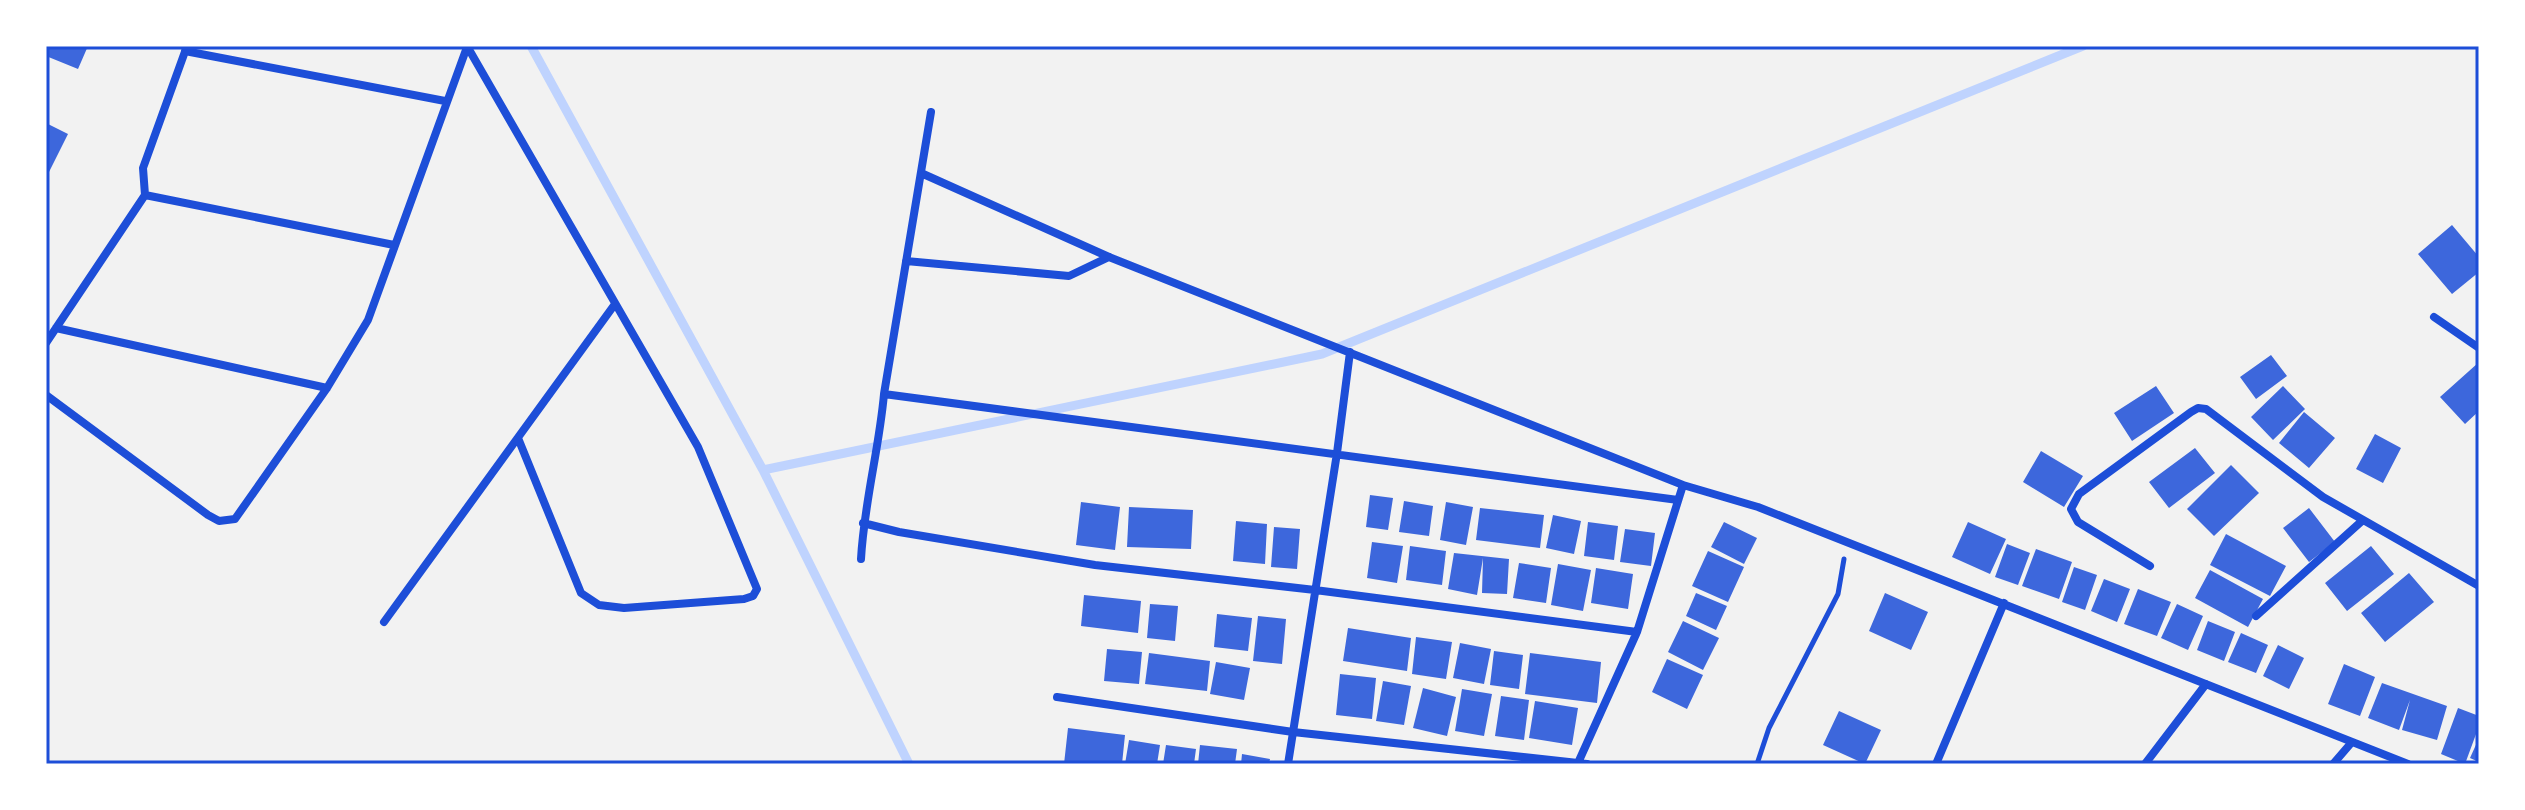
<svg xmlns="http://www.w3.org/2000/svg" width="2525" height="810" font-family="'Golos Text',sans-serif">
  <rect width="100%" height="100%" fill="#f2f2f2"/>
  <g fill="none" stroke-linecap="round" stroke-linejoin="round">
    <!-- stream -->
    <path stroke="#bfd3fe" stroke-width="9" d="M531,46L763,470L909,764
      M763,470L1322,354L2083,46"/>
  </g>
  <!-- building -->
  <path fill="#3d67dc" d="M46,46H88L78,69L46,56Z
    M46,123L68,134L48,174L46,173Z
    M2452,225L2479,257V272L2452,294L2418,254Z
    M2271,355L2287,376L2256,399L2240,377Z
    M2478,363L2479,411L2465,424L2440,397Z
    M2156,386L2174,413L2132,441L2114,413Z
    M2283,386L2305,409L2273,440L2251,417Z
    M2304,412L2335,438L2309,468L2279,443Z
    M2375,434L2401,448L2383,483L2356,469Z
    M2195,448L2215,473L2169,508L2149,482Z
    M2041,451L2083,476L2064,507L2023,482Z
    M2231,465L2259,493L2214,536L2187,509Z
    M1370,495L1393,498L1388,530L1366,527Z
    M1404,501L1433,506L1429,536L1399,532Z
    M1081,502L1120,507L1115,550L1076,545Z
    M1446,502L1473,507L1466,545L1440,540Z
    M1129,507L1193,510L1191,549L1127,547Z
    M1480,508L1544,515L1540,548L1476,540Z
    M2309,508L2335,542L2309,562L2283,528Z
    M1553,515L1581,521L1574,554L1546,548Z
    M1236,521L1267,524L1265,564L1233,561Z
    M1588,522L1618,526L1614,560L1584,556Z
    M1724,522L1757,538L1744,564L1711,547Z
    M1968,522L2006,539L1990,574L1952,557Z
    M1274,527L1300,529L1297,569L1271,567Z
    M1625,529L1655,533L1651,566L1620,562Z
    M2226,534L2286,566L2270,596L2210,565Z
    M1372,542L1403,546L1397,583L1367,578Z
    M2007,544L2030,553L2018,585L1995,577Z
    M1410,546L1446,551L1442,585L1406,580Z
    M2371,546L2394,574L2347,611L2325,583Z
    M2036,549L2072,562L2059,599L2022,586Z
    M1708,551L1744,567L1728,602L1692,586Z
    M1454,553L1509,559L1507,594L1482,593L1483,558L1477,595L1448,589Z
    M1519,563L1551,568L1546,603L1513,598Z
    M1558,564L1591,570L1583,611L1551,605Z
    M2074,567L2097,575L2085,610L2062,602Z
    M1596,568L1633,574L1628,609L1591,603Z
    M2210,570L2263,599L2248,627L2195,598Z
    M2409,573L2434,602L2385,642L2361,613Z
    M2104,579L2130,589L2117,622L2091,611Z
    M2138,589L2171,602L2157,636L2124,624Z
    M1696,593L1727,606L1716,630L1686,616Z
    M1885,593L1928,612L1911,650L1869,631Z
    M1084,595L1141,601L1138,633L1081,626Z
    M1150,604L1178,606L1175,641L1147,638Z
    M2177,604L2203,616L2188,650L2161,638Z
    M1217,614L1252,618L1248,651L1214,647Z
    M1258,616L1286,619L1282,664L1253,661Z
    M1683,621L1719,638L1703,670L1668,652Z
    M2208,621L2235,632L2224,661L2197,650Z
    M1348,628L1411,638L1407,671L1343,661Z
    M2241,633L2268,645L2256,673L2228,662Z
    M1416,637L1452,642L1446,679L1412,674Z
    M1460,643L1491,649L1484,684L1453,678Z
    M2278,645L2304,658L2289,689L2263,676Z
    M1107,649L1142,652L1139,684L1104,681Z
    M1494,651L1523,655L1519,689L1490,685Z
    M1149,653L1210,661L1207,691L1145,684Z
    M1530,653L1601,662L1597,703L1525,694Z
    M1667,659L1703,675L1687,709L1652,692Z
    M1216,662L1250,668L1244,700L1210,694Z
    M2344,664L2375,677L2360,716L2328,704Z
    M1340,674L1376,678L1372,719L1336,715Z
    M1383,681L1411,686L1404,725L1376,721Z
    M2382,683L2447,706L2437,740L2402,730L2410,700L2399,730L2368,718Z
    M1423,688L1456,697L1447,736L1413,728Z
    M1462,689L1492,694L1484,736L1455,731Z
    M1501,696L1529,700L1524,740L1495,736Z
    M1535,701L1578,708L1572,745L1529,738Z
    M2458,708L2479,716V726L2465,764L2441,754Z
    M1839,711L1881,730L1865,764L1823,745Z
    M1068,728L1125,735L1122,764H1064Z
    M2479,738V762L2470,758Z
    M1129,740L1160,745L1157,764H1125Z
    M1166,745L1196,749L1194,764H1163Z
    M1200,745L1237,749L1235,764H1198Z
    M1242,754L1270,759L1269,764H1241Z"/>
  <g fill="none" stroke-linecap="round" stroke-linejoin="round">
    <!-- path -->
    <path stroke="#1d4ed8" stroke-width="5" d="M1757,764L1769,728L1838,594L1844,559"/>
    <!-- minor -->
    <path stroke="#1d4ed8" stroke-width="8" d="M467,46L698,447L757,589L753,596L744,599L624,608L599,605L581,593L518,438
      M185,51L445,101
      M921,173L1109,257L1683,485
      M145,195L394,245
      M906,261L1069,276L1109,257
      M2434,317L2479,348
      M56,328L327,388
      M46,343L145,195L143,168L187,46
      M884,394L1678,500
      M46,395L208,515L219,521L235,519L327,388L368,320L467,47
      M863,523L899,532L1095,565L1315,590L1637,632
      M861,559C864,503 879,450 884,394L931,112
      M2150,566L2078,522L2071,509L2079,494L2191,412L2198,408L2206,409L2323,497L2479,586
      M2256,616L2363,520
      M384,622L615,304
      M1057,697L1293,732L1587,764
      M1578,763L1637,632L1683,485L1758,507L2408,764
      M1288,764L1337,453L1350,352
      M1936,764L2004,603
      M2145,764L2206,684
      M2333,764L2352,742"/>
  </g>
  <!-- border -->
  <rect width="2525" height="810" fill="none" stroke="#ffffff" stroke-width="96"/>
  <rect x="48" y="48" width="2429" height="714" fill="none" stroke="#1d4ed8" stroke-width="3"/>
</svg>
